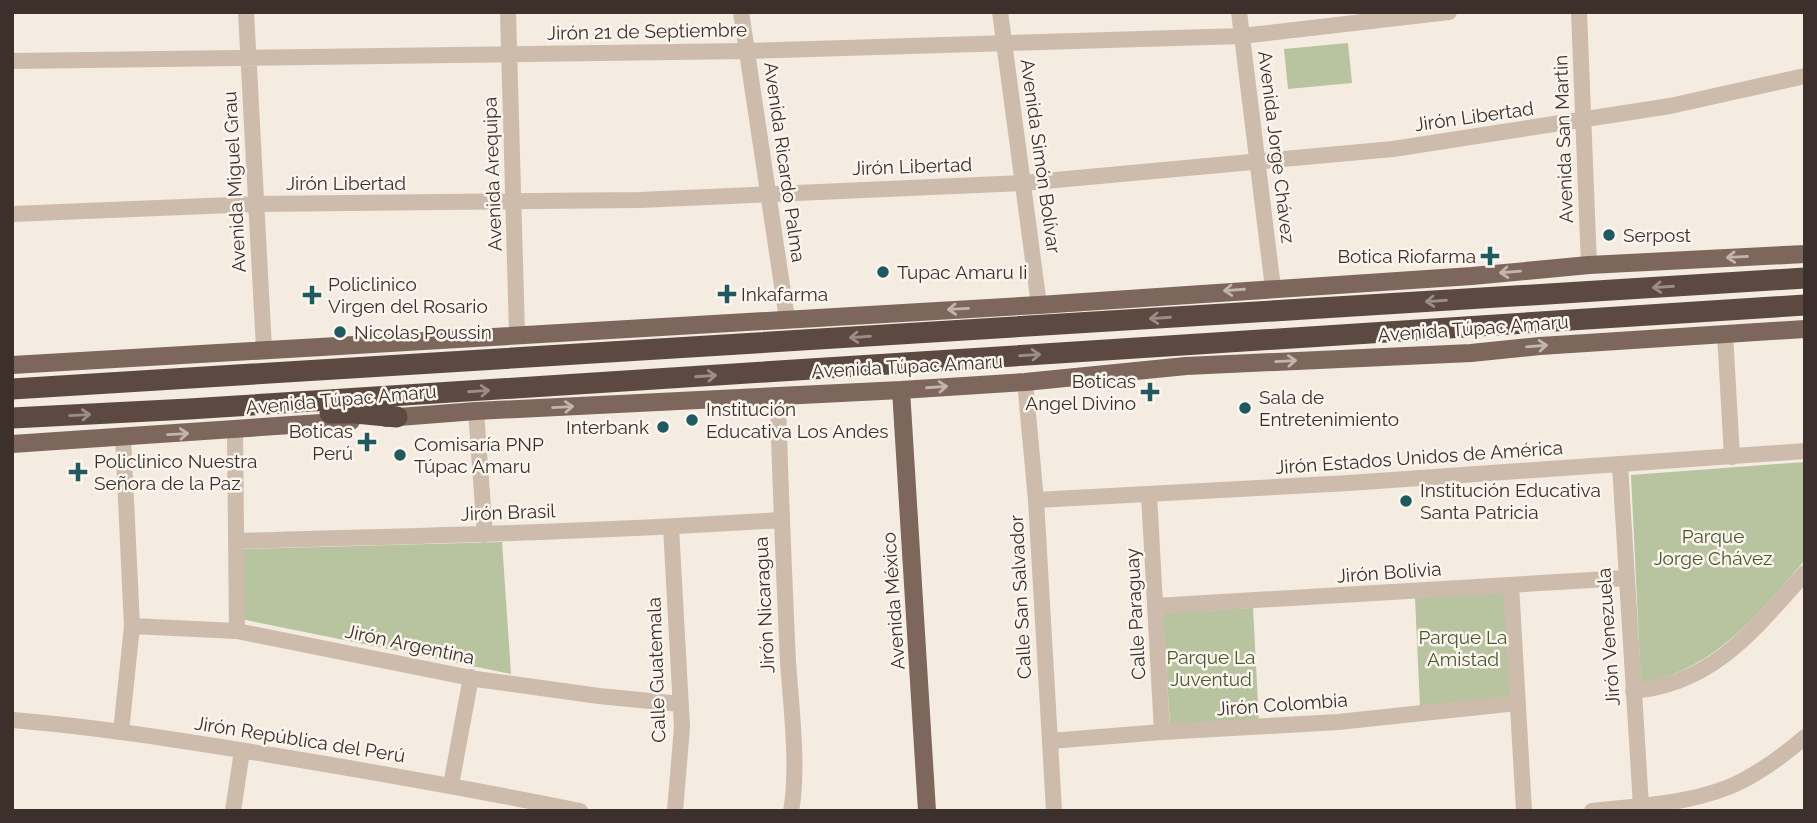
<svg xmlns="http://www.w3.org/2000/svg" width="1817" height="823" font-family="Raleway,sans-serif">
  <rect width="100%" height="100%" fill="#f4ebe1"/>
  <!-- green -->
  <path fill="#b8c4a0" d="M1348,43L1352,83L1288,89L1284,49Z
    M1805,462V560C1770,601 1733,647 1683,670C1670,676 1655,680 1641,685L1631,475Z
    M502,542L511,674L241,619L244,549Z
    M1506,592L1512,697L1420,707L1415,598Z
    M1253,608L1259,723L1170,726L1163,613Z"/>
  <g fill="none" stroke-linecap="round" stroke-linejoin="round">
    <!-- minor -->
    <path stroke="#cdbbac" stroke-width="16" d="M246,12L264,349
      M508,12L517,334
      M741,12L787,319
      M1000,12L1039,305
      M1239,12L1273,288
      M1579,12L1589,265
      M12,61L747,51L1242,36L1449,12
      M12,214L256,204L639,200L1023,183L1393,149L1670,106L1805,76
      M1725,334L1732,457
      M1025,382L1036,500L1054,811
      M778,396C780,485 784,573 788,662C791,705 799,770 791,811
      M476,411L485,535
      M235,431L237,631
      M1620,465L1641,806
      M1149,494L1162,732
      M1036,500L1349,483L1805,451
      M671,527L682,727L675,811
      M237,541C418,536 600,532 781,520
      M1511,585L1524,811
      M1155,606L1625,578
      M132,626L237,631L476,679L599,696L681,704
      M1633,691C1713,684 1755,629 1805,573
      M12,720C99,727 185,741 271,755C374,772 477,790 580,811
      M121,732L132,626L123,437
      M1050,741L1162,732L1338,722L1517,703
      M451,785L471,677
      M233,811L242,751
      M1592,811C1642,805 1697,804 1742,781C1765,769 1785,754 1805,737"/>
    <!-- major -->
    <path stroke="#7d675c" stroke-width="18" d="M12,365L1039,305L1472,276L1589,265L1805,254
      M901,390L927,811
      M386,418L476,411L901,390L1025,382L1186,366L1471,353L1540,346L1805,329
      M12,444L351,421"/>
    <!-- highway -->
    <path stroke="#5c4a42" stroke-width="21" d="M12,389L1805,278
      M330,413H355L397,417
      M12,418L189,409L1805,305"/>
  </g>
  <!-- one-way arrows -->
  <defs><path id="oneway-shaft" d="M-6 0H5M1.5-3L5.5 0L1.5 3" fill="none" stroke-width="1.6" stroke-linecap="round" stroke-linejoin="round" transform="scale(1.75)"/></defs>
  <g stroke="#c2b5ac">
    <use href="#oneway-shaft" transform="translate(1737 257) rotate(177)"/>
    <use href="#oneway-shaft" transform="translate(1510 272) rotate(175)"/>
    <use href="#oneway-shaft" transform="translate(1234 290) rotate(176)"/>
    <use href="#oneway-shaft" transform="translate(958 309) rotate(177)"/>
    <use href="#oneway-shaft" transform="translate(1537 346) rotate(-5)"/>
    <use href="#oneway-shaft" transform="translate(1286 361) rotate(-3)"/>
    <use href="#oneway-shaft" transform="translate(937 387) rotate(-4)"/>
    <use href="#oneway-shaft" transform="translate(563 407) rotate(-3)"/>
    <use href="#oneway-shaft" transform="translate(178 434) rotate(-3)"/>
  </g>
  <g stroke="#9c8e87">
    <use href="#oneway-shaft" transform="translate(1663 287) rotate(176)"/>
    <use href="#oneway-shaft" transform="translate(1436 301) rotate(176)"/>
    <use href="#oneway-shaft" transform="translate(1160 318) rotate(176)"/>
    <use href="#oneway-shaft" transform="translate(860 337) rotate(176)"/>
    <use href="#oneway-shaft" transform="translate(1030 355) rotate(-4)"/>
    <use href="#oneway-shaft" transform="translate(706 376) rotate(-4)"/>
    <use href="#oneway-shaft" transform="translate(479 391) rotate(-4)"/>
    <use href="#oneway-shaft" transform="translate(80 415) rotate(-3)"/>
  </g>
  <!-- markers -->
  <g fill="#1f5a5e" stroke="#fbf5ee" stroke-width="2.5">
    <circle cx="1609" cy="235" r="7"/>
    <path d="M1486.5 245.5h7v7h7v7h-7v7h-7v-7h-7v-7h7z"/>
    <circle cx="883" cy="272" r="7"/>
    <path d="M723.5 283.5h7v7h7v7h-7v7h-7v-7h-7v-7h7z"/>
    <path d="M308.5 284.5h7v7h7v7h-7v7h-7v-7h-7v-7h7z"/>
    <circle cx="340" cy="332" r="7"/>
    <path d="M1146.5 381.5h7v7h7v7h-7v7h-7v-7h-7v-7h7z"/>
    <circle cx="1245" cy="408" r="7"/>
    <circle cx="692" cy="420" r="7"/>
    <circle cx="663" cy="427" r="7"/>
    <path d="M363.5 431.5h7v7h7v7h-7v7h-7v-7h-7v-7h7z"/>
    <circle cx="400" cy="455" r="7"/>
    <path d="M74.5 461.5h7v7h7v7h-7v7h-7v-7h-7v-7h7z"/>
    <circle cx="1406" cy="501" r="7"/>
  </g>
  <g text-anchor="middle" dominant-baseline="central" stroke-width="5" stroke-linejoin="round" paint-order="stroke">
    <!-- street labels -->
    <g font-size="19" fill="#3b302b" stroke="#fbf5ee">
      <text transform="translate(647 31) rotate(-1)">Jirón 21 de Septiembre</text>
      <text transform="translate(1474 116) rotate(-8)">Jirón Libertad</text>
      <text transform="translate(1563 139) rotate(-92)">Avenida San Martin</text>
      <text transform="translate(1277 147) rotate(83)">Avenida Jorge Chávez</text>
      <text transform="translate(1041 156) rotate(82)">Avenida Simón Bolívar</text>
      <text transform="translate(785 162) rotate(82)">Avenida Ricardo Palma</text>
      <text transform="translate(912 166) rotate(-2)">Jirón Libertad</text>
      <text transform="translate(492 174) rotate(-92)">Avenida Arequipa</text>
      <text transform="translate(234 182) rotate(-93)">Avenida Miguel Grau</text>
      <text x="346" y="183">Jirón Libertad</text>
      <text transform="translate(1473 328) rotate(-4)">Avenida Túpac Amaru</text>
      <text transform="translate(907 366) rotate(-3)">Avenida Túpac Amaru</text>
      <text transform="translate(341 399) rotate(-5)">Avenida Túpac Amaru</text>
      <text transform="translate(1419 457) rotate(-4)">Jirón Estados Unidos de América</text>
      <text transform="translate(508 512) rotate(-2)">Jirón Brasil</text>
      <text transform="translate(1389 572) rotate(-4)">Jirón Bolivia</text>
      <text transform="translate(1020 597) rotate(-93)">Calle San Salvador</text>
      <text transform="translate(893 601) rotate(-94)">Avenida México</text>
      <text transform="translate(764 605) rotate(-93)">Jirón Nicaragua</text>
      <text transform="translate(1135 614) rotate(-93)">Calle Paraguay</text>
      <text transform="translate(1608 637) rotate(-94)">Jirón Venezuela</text>
      <text transform="translate(410 644) rotate(12)">Jirón Argentina</text>
      <text transform="translate(656 670) rotate(-92)">Calle Guatemala</text>
      <text transform="translate(1282 704) rotate(-4)">Jirón Colombia</text>
      <text transform="translate(300 739) rotate(9)">Jirón República del Perú</text>
    </g>
    <!-- poi labels -->
    <g font-size="19" fill="#3b302b" stroke="#fbf5ee" text-anchor="start">
      <text x="1623" y="235">Serpost</text>
      <text x="1476" y="256" text-anchor="end">Botica Riofarma</text>
      <text x="897" y="272">Tupac Amaru Ii</text>
      <text x="328" y="284">Policlinico<tspan x="328" dy="22">Virgen del Rosario</tspan></text>
      <text x="741" y="294">Inkafarma</text>
      <text x="354" y="332">Nicolas Poussin</text>
      <text x="1136" y="381" text-anchor="end">Boticas<tspan x="1136" dy="22">Angel Divino</tspan></text>
      <text x="1259" y="397">Sala de<tspan x="1259" dy="22">Entretenimiento</tspan></text>
      <text x="706" y="409">Institución<tspan x="706" dy="22">Educativa Los Andes</tspan></text>
      <text x="649" y="427" text-anchor="end">Interbank</text>
      <text x="353" y="431" text-anchor="end">Boticas<tspan x="353" dy="22">Perú</tspan></text>
      <text x="414" y="444">Comisaría PNP<tspan x="414" dy="22">Túpac Amaru</tspan></text>
      <text x="94" y="461">Policlinico Nuestra<tspan x="94" dy="22">Señora de la Paz</tspan></text>
      <text x="1420" y="490">Institución Educativa<tspan x="1420" dy="22">Santa Patricia</tspan></text>
    </g>
    <!-- park labels -->
    <g font-size="19" fill="#4a5a2e" stroke="#fbf5ee">
      <text x="1713" y="536">Parque<tspan x="1713" dy="22">Jorge Chávez</tspan></text>
      <text x="1463" y="637">Parque La<tspan x="1463" dy="22">Amistad</tspan></text>
      <text x="1211" y="657">Parque La<tspan x="1211" dy="22">Juventud</tspan></text>
    </g>
  </g>
  <!-- border -->
  <rect width="1817" height="823" fill="none" stroke="#3b302b" stroke-width="28"/>
</svg>
